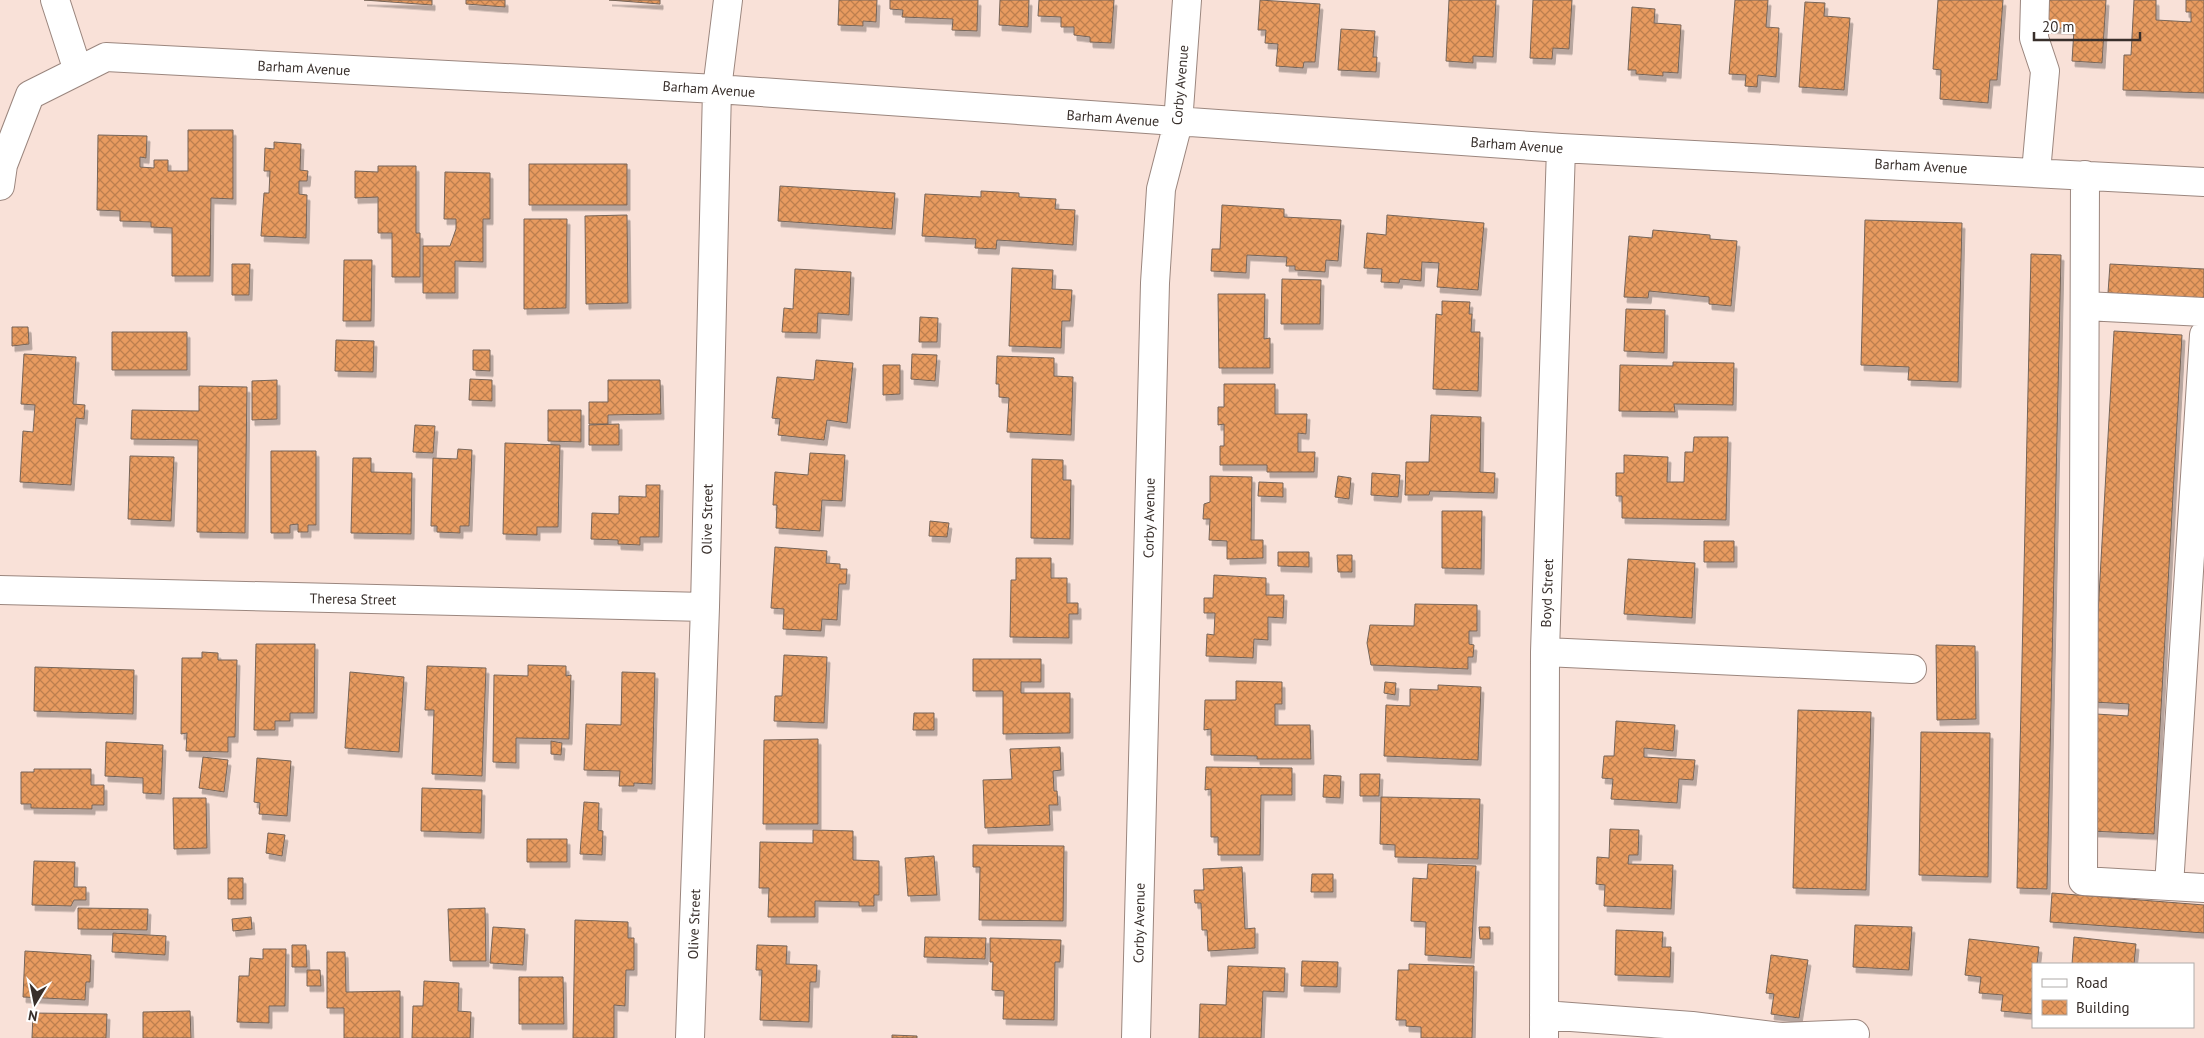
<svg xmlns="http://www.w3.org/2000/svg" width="2204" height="1038" font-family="'PT Sans',sans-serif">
  <defs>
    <pattern id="building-cross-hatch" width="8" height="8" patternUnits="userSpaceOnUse" patternTransform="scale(1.25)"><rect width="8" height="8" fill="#e89b60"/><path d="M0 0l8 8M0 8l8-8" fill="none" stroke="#bd7f4f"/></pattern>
    <filter id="shadow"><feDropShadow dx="3" dy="5.5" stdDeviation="0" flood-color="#0004"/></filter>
  </defs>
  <rect width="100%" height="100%" fill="#f9e1d8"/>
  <!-- building -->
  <path fill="url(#building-cross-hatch)" stroke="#766559" filter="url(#shadow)" d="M364,0H432V5Z
    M466,0H505V7L466,4Z
    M609,0H660V4Z
    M839,0H877L876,22L863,21V26L838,25Z
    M890,0H978L977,31L952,30L953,19L902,17L903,10L890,9Z
    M1000,0H1029L1028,27L999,25Z
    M1039,0H1114L1111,43L1090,42V37L1074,35V27H1061V17L1038,16Z
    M1260,0L1320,4L1315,62H1304L1303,68L1276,66L1278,44L1265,43L1266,30H1258Z
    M1449,0H1496L1493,57L1473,56V63L1446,61Z
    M1533,0H1572L1569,49L1553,48L1552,59L1530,58Z
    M1735,0H1768L1766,27L1779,28L1776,77L1758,75L1757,87L1745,86L1746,75L1729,74Z
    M1938,0H2003L1997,80H1990L1988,103L1940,99L1941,70L1933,69Z
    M2042,0H2106L2102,63L2072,61L2074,29L2040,27Z
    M2134,0H2156V20L2191,22V12H2186V0H2204V93L2123,90L2124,55H2131Z
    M1805,2L1825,3L1824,16L1850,18L1844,90L1799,87Z
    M1632,7L1655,9L1654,23L1681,25L1678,73L1663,72V76L1636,74V70H1628Z
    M1341,29L1375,31L1373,57H1377L1376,72L1338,70Z
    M188,130H233V199L211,198L210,276H172V228L151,227V222L120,221V211L97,210L98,135L147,136L146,158L140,157V167L154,168V160H168V171H188Z
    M274,142L301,144L300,170L308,171L307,181H299V194L307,195L306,238L261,236L264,193H269L270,171H264L265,148L274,149Z
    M529,164H627V205H529Z
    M378,166H416V233H420V277H392V233H378V197L355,198V171L378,172Z
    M445,172L490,173V219H483V262L455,261V293H423V246H450L456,229V219H444Z
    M780,186L895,193L892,229L778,221Z
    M981,191L1019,193V197L1056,199L1055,209L1075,210L1073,245L997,240L996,249L975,248L976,239L922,236L925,194L981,197Z
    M1222,205L1284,209V217L1341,220L1338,261L1326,260L1325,272L1295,270V266H1286L1287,257L1247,255L1246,273L1211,271L1212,249H1220Z
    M627,215L628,303L586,304L585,216Z
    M1387,215L1484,223L1478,290L1437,287L1439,263L1422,262L1421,281L1400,279L1399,283L1381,282L1382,269L1364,268L1367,233L1386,235Z
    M524,219H567L566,308L524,309Z
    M1865,220L1962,223L1958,382L1908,380L1909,367L1861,365Z
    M1653,230L1710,235V239L1737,241L1731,306L1709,304V297L1649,291L1648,298L1624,297L1629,236L1652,238Z
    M2031,254L2061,255L2047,889L2017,888Z
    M344,260H372L371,321H343Z
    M232,264H250L249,295H232Z
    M2110,264L2204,269V299L2108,293Z
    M1012,268L1053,270L1052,289L1072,290L1070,321H1062L1061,348L1009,346Z
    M795,269L851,272L849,315L818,313L817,333L782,332L784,308L793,309Z
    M1282,279L1321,280L1320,324H1281Z
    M1218,294H1265L1264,339L1270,338V368H1219Z
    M1442,301L1470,302L1469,314H1472L1471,332H1480L1478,391L1433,389L1436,314L1442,315Z
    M1626,309L1665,310L1664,353L1624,351Z
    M920,317L938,318L937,342H919Z
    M12,327H28L29,344L12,346Z
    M2114,331L2182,335L2154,834L2090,831L2096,714L2128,716L2129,704L2093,702Z
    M112,332H187V370H112Z
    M336,340L374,341L373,372L335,371Z
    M473,350H490V371L473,370Z
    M24,354L76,357L73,404L85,405L84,419L76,418L71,485L20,482L23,431L33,432L35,405L21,404Z
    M912,354L937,355L935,381L911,379Z
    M997,356L1054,358V376L1073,377L1071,435L1007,432L1009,398L999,397V384H996Z
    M816,360L853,363L847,423L827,420L824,440L778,435L780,419L772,418L777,377L814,380Z
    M1673,362L1734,363L1733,405L1674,404L1675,412L1619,411L1620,365L1673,366Z
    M883,365H900V394L883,395Z
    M470,379L492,380V401L469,400Z
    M277,380V419L252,420V381Z
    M608,380H660L661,414L608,415V424H589V402H608Z
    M1224,384H1275V414H1307L1306,434L1298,433V452H1315L1314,472H1267V465H1220V446H1224V424L1218,425V407H1224Z
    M199,386L247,387L245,533L197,532L198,440L131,439L132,410L199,411Z
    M548,410H581V442L548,441Z
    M1431,415L1481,417L1480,472L1495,473L1494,493L1430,491L1429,495H1405L1406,462H1429Z
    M619,424V445H589V425Z
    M415,425L435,426L433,453L413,452Z
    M1694,437H1728L1726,520L1622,518V496H1616V473H1624V455L1668,457L1667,482H1684L1685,452H1693Z
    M505,443L560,445L558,527H537V535L503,534Z
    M458,449L472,450L469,526H460V533L437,532V526H431L433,458L457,459Z
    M271,451H316V525H308V532H298V524L290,525V533H271Z
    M810,453L845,455L842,501L822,500L820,531L776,528L777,505H773L775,472L808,475Z
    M130,456L174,457L171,521L128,519Z
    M353,458H371V472L412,473L411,534L351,533Z
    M1032,459L1063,460V480H1071L1070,539L1031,538Z
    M1372,473L1400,475L1398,497L1371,495Z
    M1210,476L1252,477L1251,540H1263V558L1227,559V541L1209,540L1210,519H1203L1204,504L1210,502Z
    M1338,476L1351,478L1349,499L1335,497Z
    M1259,482L1283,483V497L1258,496Z
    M646,485H660L659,537H640V545L618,544V540L591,539L592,513L619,514V496L646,497Z
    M1442,511H1482L1481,569L1442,568Z
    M930,521L949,523L947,537L929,536Z
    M1704,541H1734V562H1704Z
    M775,547L827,551L826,563L840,564V569H847L846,584H839L837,620L822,619L821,631L783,629L784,609L771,608Z
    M1278,552H1309V567L1278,566Z
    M1337,555H1352V572H1338Z
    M1016,558H1051V578H1067V603H1078V614H1069V638L1010,637L1011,580H1016Z
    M1628,559L1695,563L1692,618L1624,614Z
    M1214,575L1266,578V595H1284L1283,618L1268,617V640L1254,639L1253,658L1206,656L1207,634L1214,635L1215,613H1204V598H1213Z
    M1415,604L1477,605V631H1469V644L1474,645L1473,657H1468V669L1371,665L1367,643L1370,625L1414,626Z
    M256,644H315L314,713H290V721H275V730H254Z
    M1936,645L1975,646L1976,719L1937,720Z
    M202,652L218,653V660H237L235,737H228V752L186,751L187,733L181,734L182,658H202Z
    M784,655L827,657L824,723L774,721L775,696H782Z
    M973,659H1041V682H1021V693H1070V733L1003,734V691H973Z
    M528,665L566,666V676L571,675L569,739L516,738V763L493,762L494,675L528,676Z
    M427,666L486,668L482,776L432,774L434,710H425Z
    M35,667L134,670L133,714L34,711Z
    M350,672L404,677L399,752L345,748Z
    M622,672L655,673L652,784L634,783V786H619L620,771L584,770L586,724L621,725Z
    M1236,681L1282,682V704H1275V725H1310L1311,759H1257V756L1211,755V729L1204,730L1205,700H1236Z
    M1385,682L1396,683L1395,695L1384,693Z
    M1438,685L1481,687L1478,760L1384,756L1386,705L1410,706V689L1438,690Z
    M1798,710L1871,712L1866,890L1793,888Z
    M914,713H934V730H913Z
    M1616,721L1675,725L1673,751L1644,748V757L1695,760L1693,780L1679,779L1677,803L1611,799L1613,779L1602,778L1604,756H1614Z
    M1921,732L1990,733L1988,877L1919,875Z
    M818,739V824H763L764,740Z
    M551,741L562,743L561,755L551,754Z
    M106,742L163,745L161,794L143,793V778L105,776Z
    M1060,747L1061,770L1053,771L1054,791H1057L1058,805H1049L1050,825L985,828L983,780L1012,779L1010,749Z
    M203,757L228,760L224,792L199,788Z
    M257,758L291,761L287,816L259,814L260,803L254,802Z
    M1206,767L1292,768V795H1261L1260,855H1218V837H1211V789L1205,790Z
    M34,769H91V785H104V805H92V809L31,808V804H21V772H34Z
    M1360,774H1380L1379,796H1360Z
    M1324,775L1341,776L1340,798L1323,797Z
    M422,788L482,790L481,833L421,831Z
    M1381,797L1480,799L1478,859L1395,857V845L1380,844Z
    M173,798H206L207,848L174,849Z
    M584,802L599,803L598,830L603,831L602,855L580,854Z
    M1610,829L1639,830L1638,855H1629L1628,864L1673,865L1671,909L1604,906L1605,885L1596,884L1597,857L1609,858Z
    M813,830L853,831V860L879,861V895H874V906H859V902L815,901V917H768L769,888H759L760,842L813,843Z
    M268,833L285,835L282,856L266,853Z
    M527,839H567V862H527Z
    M973,845L1064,846L1063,921L979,920L980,867H973Z
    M934,856L937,895L908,896L905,858Z
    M34,861L75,862L74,887H86V900H74L71,906L32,905Z
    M1428,864L1476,866L1471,958L1425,955L1426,922L1411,921L1413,878L1427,879Z
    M1242,867L1245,929L1255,928V948L1208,951L1207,930H1202L1201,903H1195L1194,890H1204L1203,869Z
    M1312,874H1333V892H1311Z
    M228,878H243V899H228Z
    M2052,893L2204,905V933L2050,922Z
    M78,908L148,909L147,930L78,929Z
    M485,908L486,961H450L448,909Z
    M251,917L252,929L233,931L232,919Z
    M575,920L628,922V938H634V970H626L625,1006L614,1005V1038H573Z
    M1855,925L1912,927L1909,970L1853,967Z
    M493,927L525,929L523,965L490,963Z
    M1479,927H1490V939H1480Z
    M1616,930L1663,932L1662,947H1671L1670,977L1615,975Z
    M113,933L166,936L165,955L112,952Z
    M925,937L986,938L985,959L924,957Z
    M2074,937L2136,944L2134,964H2072Z
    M990,938L1061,940L1060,962H1055L1054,1020L1003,1019L1004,991L992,990L993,962H990Z
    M1969,939L2039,947L2037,964H2033L2032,1014L2001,1011L2003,995L1979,993L1981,977L1965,975Z
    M292,945H306L307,967H292Z
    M757,945L787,946L786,964L817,965L816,982H810L809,1022L760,1020L762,970H756Z
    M263,949H286L285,1006H269V1023L237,1022L239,976H249L250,958L263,959Z
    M25,951L91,955L90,982H86L85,1000L23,997Z
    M327,952H345L346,992L400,991V1038H344V1008H327Z
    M1771,955L1808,960L1799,1018L1771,1014L1774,994L1766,993Z
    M1302,961L1338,962L1337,987L1301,986Z
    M1409,964L1474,966L1472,1038H1421V1027L1406,1026V1020H1396L1398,970H1409Z
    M1228,966L1285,968L1284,992L1263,991L1261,1038H1199L1200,1004L1226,1005Z
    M307,970H320L321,986H307Z
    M519,977H563L564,1024H519Z
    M424,981L459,983L458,1011L471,1012L470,1038H412L413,1006H423Z
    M190,1011L191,1038H143V1012Z
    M33,1013L107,1014L106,1038H32Z
    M892,1035L917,1036V1038H892Z"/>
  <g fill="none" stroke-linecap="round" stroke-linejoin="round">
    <!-- minor casing -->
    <g stroke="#9b867e" stroke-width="30">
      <path id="minor" d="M55,0L78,71
        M2035,0L2034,38L2045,71L2036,172
        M2085,175L2083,881L2204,888
        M0,186L3,165L30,95L106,57L717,89L1561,148L2204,182
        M2085,306L2204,312
        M0,590L705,607
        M1545,652L1912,669
        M2169,886L2204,335
        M1544,1015L1692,1026L1781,1037L1855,1034
        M690,1038L705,607L717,89L728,0
        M1136,1038L1155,283L1161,189L1178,123L1187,0
        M1544,1038L1545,652L1561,148"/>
    </g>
    <!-- minor -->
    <use href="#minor" stroke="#fff" stroke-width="28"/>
  </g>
  <g text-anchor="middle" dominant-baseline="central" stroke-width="5" stroke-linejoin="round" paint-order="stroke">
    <!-- street labels -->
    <g font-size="14" fill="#382f2b" stroke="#fff">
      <text transform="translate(304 68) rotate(3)">Barham Avenue</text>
      <text transform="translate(1180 85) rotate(-85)">Corby Avenue</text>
      <text transform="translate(709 89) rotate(4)">Barham Avenue</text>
      <text transform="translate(1113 118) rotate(4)">Barham Avenue</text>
      <text transform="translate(1517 145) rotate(4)">Barham Avenue</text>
      <text transform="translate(1921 166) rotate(3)">Barham Avenue</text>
      <text transform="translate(1149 518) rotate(-89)">Corby Avenue</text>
      <text transform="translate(707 519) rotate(-89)">Olive Street</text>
      <text transform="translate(1547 593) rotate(-88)">Boyd Street</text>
      <text transform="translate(353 599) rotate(1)">Theresa Street</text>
      <text transform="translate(1139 923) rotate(-89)">Corby Avenue</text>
      <text transform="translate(694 924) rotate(-88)">Olive Street</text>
    </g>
  </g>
  <!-- legend -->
  <rect x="2032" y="963" width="162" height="65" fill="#ffffff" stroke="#afacaa"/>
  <rect x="2042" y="979" width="25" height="8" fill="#ffffff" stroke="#afacaa"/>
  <text x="2076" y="988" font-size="15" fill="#382f2b">Road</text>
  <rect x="2042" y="1000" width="25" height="15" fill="url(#building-cross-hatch)" stroke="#afacaa"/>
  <text x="2076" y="1013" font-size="15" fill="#382f2b">Building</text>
  <!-- north arrow -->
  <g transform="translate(35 1003) rotate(190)" stroke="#ffffff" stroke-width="4" paint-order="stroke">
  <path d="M0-4L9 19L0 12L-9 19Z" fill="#382f2b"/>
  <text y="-8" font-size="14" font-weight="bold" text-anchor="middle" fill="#382f2b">N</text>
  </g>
  <!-- scale -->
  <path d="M2034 32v8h106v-8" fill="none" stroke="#382f2b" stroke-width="2.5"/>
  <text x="2042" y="32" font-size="15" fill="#382f2b" stroke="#ffffff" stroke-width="4" paint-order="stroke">20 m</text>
</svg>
